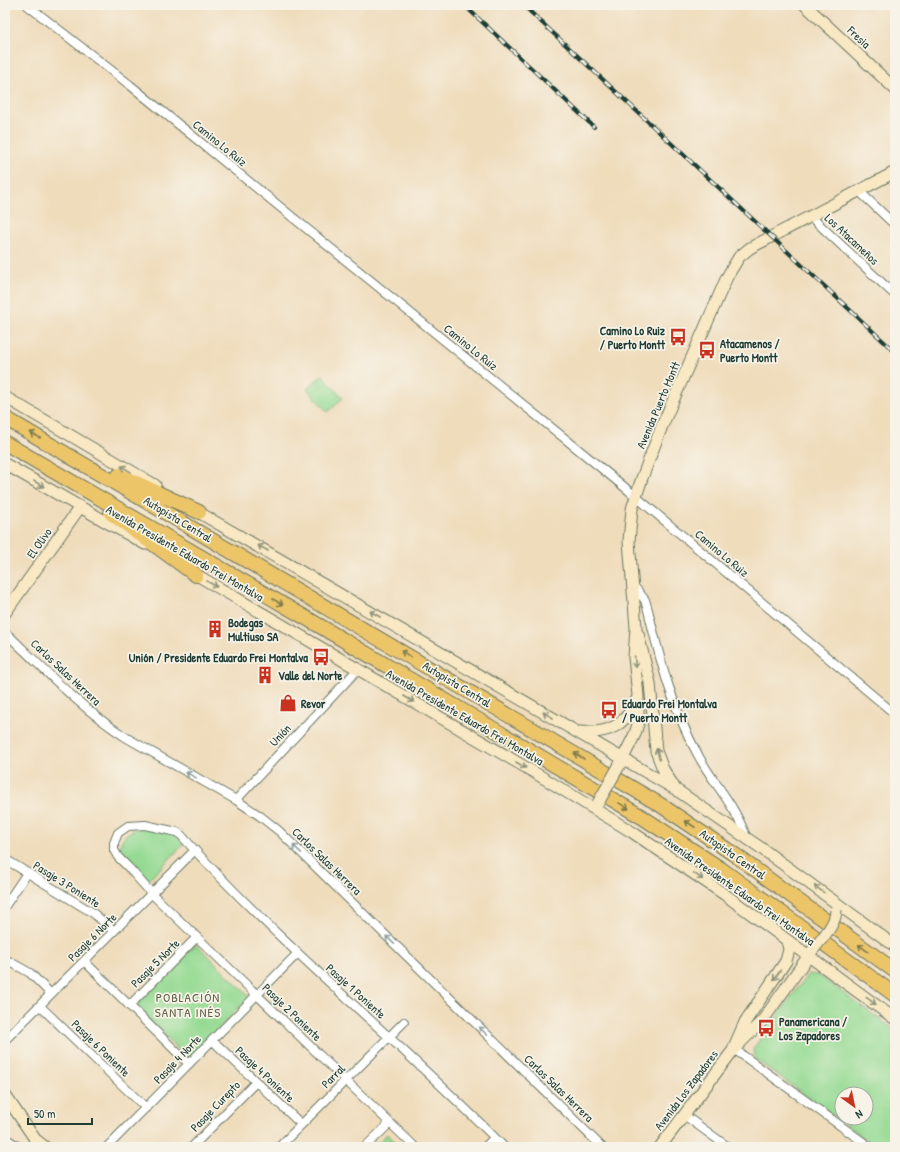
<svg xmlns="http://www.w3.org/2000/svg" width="900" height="1152" font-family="'Patrick Hand',sans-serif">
  <rect width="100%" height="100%" fill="#f7f3e8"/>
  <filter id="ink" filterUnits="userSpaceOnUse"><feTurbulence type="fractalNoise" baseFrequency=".025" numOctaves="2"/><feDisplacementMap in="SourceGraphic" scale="8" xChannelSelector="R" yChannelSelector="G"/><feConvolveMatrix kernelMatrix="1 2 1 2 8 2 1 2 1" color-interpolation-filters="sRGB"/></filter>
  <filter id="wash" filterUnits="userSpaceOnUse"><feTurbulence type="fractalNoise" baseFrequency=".012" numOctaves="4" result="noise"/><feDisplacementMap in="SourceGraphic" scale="16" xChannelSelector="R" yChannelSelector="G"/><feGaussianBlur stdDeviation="0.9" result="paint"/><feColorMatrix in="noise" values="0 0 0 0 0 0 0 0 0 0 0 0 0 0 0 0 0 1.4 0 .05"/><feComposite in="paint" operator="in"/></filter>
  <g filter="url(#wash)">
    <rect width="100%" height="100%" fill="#efdcbb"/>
    <!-- green -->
    <path fill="#95da93" stroke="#5a8c64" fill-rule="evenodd" d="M322,375L343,398L328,412L307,389Z
      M146,827L173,833L184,844L147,882L118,852C122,834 129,830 146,827Z
      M196,944L250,997L188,1059L134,1006Z
      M808,974L818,975L895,1030V1147H877L755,1059L753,1049ZM842,1094H866V1118H842Z
      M387,1134L401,1147H375Z"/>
  </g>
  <g filter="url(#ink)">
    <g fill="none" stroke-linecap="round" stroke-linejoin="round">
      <!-- street casing -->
      <g stroke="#687563" stroke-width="10">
        <path id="street" d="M27,5L130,85L622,485L895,714
          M859,191L895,225
          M811,217L895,295
          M633,585L645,600L648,610C660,660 673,710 698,755C713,783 736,806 746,837
          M5,632C44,669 81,709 127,738L236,800L260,816L279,831L602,1147
          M236,800L358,669
          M5,859L93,913L114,931
          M5,906L27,873
          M5,959L30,973L51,994
          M84,961L189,1064
          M40,1006L146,1108
          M129,1006L197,937
          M5,1040L195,850
          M212,1040L301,1124
          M734,1049L870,1147
          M684,1115L728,1147
          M5,1138L19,1147
          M30,1147L35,1139
          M107,1147L297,954
          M192,1147L256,1082
          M279,1147L404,1022
          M365,1147L390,1123
          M415,1147L152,894L129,868L118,857L114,850V843L118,833L128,826L145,825L177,832L181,835C281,947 399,1040 504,1147
          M485,1147L494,1138"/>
      </g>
      <!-- secondary casing -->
      <g stroke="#687563" stroke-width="13">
        <path id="secondary" d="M805,5L895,89
          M5,397L155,485
          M5,464L145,544
          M193,509L675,789L761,848L895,946
          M190,571L532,771L632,832L724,894L895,1019
          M5,613L80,507
          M638,634L650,683L656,751L663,769L674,787
          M580,732C609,734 625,726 637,699
          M620,764L635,734L638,724V696L634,657L636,628L629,541L632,509L642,478L662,426L727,277L739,257L750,248L895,172
          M734,1047L745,1022L786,961L789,950L787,940
          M5,1095L35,1139L45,1147
          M660,1147L734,1049L763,1020L812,951"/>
      </g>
      <!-- highway casing -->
      <g stroke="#687563" stroke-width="16">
        <path id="highway" d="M5,418L659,804L735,855L895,971
          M5,443L313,622L642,817L721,869L895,995
          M119,475L199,512
          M111,513L196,575"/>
      </g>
      <!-- street -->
      <use href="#street" stroke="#fff" stroke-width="8"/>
      <!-- secondary -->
      <use href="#secondary" stroke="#f8e8c3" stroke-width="11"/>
      <!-- highway -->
      <use href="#highway" stroke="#edc569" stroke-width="14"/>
      <!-- rail casing -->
      <g stroke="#1f3d34" stroke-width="4">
        <path id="rail" d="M464,5L594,127
          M523,5L895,352"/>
      </g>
      <!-- rail -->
      <use href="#rail" stroke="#f7f3e8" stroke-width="2.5" stroke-dasharray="8" stroke-linecap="butt"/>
      <!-- secondary-bridge casing -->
      <g stroke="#687563" stroke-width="13" stroke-linecap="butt">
        <path id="secondary-bridge" d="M598,803L619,766
          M812,951C821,939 836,925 836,910"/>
      </g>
      <!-- secondary-bridge -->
      <use href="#secondary-bridge" stroke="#f8e8c3" stroke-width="11"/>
    </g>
    <!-- one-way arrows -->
    <defs><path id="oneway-shaft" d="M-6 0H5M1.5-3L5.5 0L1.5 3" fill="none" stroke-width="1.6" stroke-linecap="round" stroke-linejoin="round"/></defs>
    <g stroke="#7c7a4c">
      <use href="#oneway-shaft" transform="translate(35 435) rotate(-150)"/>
      <use href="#oneway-shaft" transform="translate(278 602) rotate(30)"/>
      <use href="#oneway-shaft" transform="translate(406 654) rotate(-149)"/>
      <use href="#oneway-shaft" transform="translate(579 756) rotate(-149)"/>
      <use href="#oneway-shaft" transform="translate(624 806) rotate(31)"/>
      <use href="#oneway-shaft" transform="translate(690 824) rotate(-147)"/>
      <use href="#oneway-shaft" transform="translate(863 948) rotate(-144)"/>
    </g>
    <g stroke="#8c927c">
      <use href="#oneway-shaft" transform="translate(126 469) rotate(-149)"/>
      <use href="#oneway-shaft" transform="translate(39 484) rotate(30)"/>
      <use href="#oneway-shaft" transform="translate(263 548) rotate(-150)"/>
      <use href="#oneway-shaft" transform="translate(212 584) rotate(30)"/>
      <use href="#oneway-shaft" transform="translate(375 614) rotate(-150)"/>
      <use href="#oneway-shaft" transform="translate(635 662) rotate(86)"/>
      <use href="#oneway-shaft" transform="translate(409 699) rotate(30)"/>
      <use href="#oneway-shaft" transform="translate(548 715) rotate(-150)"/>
      <use href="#oneway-shaft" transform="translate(658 754) rotate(-104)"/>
      <use href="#oneway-shaft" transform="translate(521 765) rotate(30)"/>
      <use href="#oneway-shaft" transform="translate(698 876) rotate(35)"/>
      <use href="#oneway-shaft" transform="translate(819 889) rotate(-144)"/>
      <use href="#oneway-shaft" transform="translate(777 975) rotate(125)"/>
      <use href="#oneway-shaft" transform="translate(871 1001) rotate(36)"/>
    </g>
    <g stroke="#8f9e9a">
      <use href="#oneway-shaft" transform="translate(191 775) rotate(-151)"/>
      <use href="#oneway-shaft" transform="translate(297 849) rotate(-136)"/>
      <use href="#oneway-shaft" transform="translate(390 940) rotate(-136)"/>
      <use href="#oneway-shaft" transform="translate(483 1031) rotate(-136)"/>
    </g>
  </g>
  <!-- icons -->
  <defs>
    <g id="bus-bare" transform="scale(1.38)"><path d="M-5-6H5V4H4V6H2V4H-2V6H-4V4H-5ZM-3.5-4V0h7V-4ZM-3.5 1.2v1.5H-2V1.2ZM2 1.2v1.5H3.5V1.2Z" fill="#c8321e" stroke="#f7f3e8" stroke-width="2.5" paint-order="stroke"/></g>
    <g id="building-bare" transform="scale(1.38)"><path d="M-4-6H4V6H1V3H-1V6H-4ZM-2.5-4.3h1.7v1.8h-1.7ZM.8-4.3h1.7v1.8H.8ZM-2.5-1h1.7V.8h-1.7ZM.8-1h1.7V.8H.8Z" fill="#c8321e" stroke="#f7f3e8" stroke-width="2.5" paint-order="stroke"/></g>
    <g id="shop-bare" transform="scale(1.38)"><path d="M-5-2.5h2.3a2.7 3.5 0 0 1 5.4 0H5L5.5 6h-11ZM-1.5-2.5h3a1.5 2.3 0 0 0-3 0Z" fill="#c8321e" stroke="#f7f3e8" stroke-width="2.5" paint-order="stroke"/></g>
  </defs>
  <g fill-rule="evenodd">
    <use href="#bus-bare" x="678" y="337"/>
    <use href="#bus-bare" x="707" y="350"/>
    <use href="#building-bare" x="215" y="629"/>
    <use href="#bus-bare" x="321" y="657"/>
    <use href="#building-bare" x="265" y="675"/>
    <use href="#shop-bare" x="288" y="703"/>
    <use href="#bus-bare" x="609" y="710"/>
    <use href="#bus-bare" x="766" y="1028"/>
  </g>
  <g text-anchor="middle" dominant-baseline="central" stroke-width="3.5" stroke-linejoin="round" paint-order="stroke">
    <!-- street labels -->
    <g font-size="12" fill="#1f3d34" stroke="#f7f3e8">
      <text transform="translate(859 37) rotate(43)">Fresia</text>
      <text transform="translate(220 143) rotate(39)">Camino Lo Ruiz</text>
      <text transform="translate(852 239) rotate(43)">Los Atacameños</text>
      <text transform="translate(471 347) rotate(39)">Camino Lo Ruiz</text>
      <text transform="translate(658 405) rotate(-67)">Avenida Puerto Montt</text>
      <text transform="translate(178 519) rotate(31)">Autopista Central</text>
      <text transform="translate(39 543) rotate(-55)">El Olivo</text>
      <text transform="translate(185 553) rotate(30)">Avenida Presidente Eduardo Frei Montalva</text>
      <text transform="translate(722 553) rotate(40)">Camino Lo Ruiz</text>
      <text transform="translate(66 672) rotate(43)">Carlos Salas Herrera</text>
      <text transform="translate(457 684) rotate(31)">Autopista Central</text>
      <text transform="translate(465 717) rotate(30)">Avenida Presidente Eduardo Frei Montalva</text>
      <text transform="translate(280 735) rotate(-47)">Unión</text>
      <text transform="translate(733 854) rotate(35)">Autopista Central</text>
      <text transform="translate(327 861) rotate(44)">Carlos Salas Herrera</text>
      <text transform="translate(67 884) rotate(32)">Pasaje 3 Poniente</text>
      <text transform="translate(740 891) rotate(35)">Avenida Presidente Eduardo Frei Montalva</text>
      <text transform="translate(92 937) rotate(-45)">Pasaje 6 Norte</text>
      <text transform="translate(155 963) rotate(-45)">Pasaje 5 Norte</text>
      <text transform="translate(356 991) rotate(42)">Pasaje 1 Poniente</text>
      <text transform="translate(292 1012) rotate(44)">Pasaje 2 Poniente</text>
      <text transform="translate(101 1048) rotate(44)">Pasaje 6 Poniente</text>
      <text transform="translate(177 1059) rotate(-46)">Pasaje 4 Norte</text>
      <text transform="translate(265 1074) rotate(43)">Pasaje 4 Poniente</text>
      <text transform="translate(333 1076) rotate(-45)">Parral</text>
      <text transform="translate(559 1088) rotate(44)">Carlos Salas Herrera</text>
      <text transform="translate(686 1090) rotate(-53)">Avenida Los Zapadores</text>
      <text transform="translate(215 1106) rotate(-46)">Pasaje Curepto</text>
    </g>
    <!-- poi labels -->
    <g font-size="12" font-weight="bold" fill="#1f3d34" stroke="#f7f3e8" text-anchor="start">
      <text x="665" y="330" text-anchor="end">Camino Lo Ruiz<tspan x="665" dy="14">/ Puerto Montt</tspan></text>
      <text x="720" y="343">Atacamenos /<tspan x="720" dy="14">Puerto Montt</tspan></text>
      <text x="228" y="622">Bodegas<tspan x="228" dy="14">Multiuso SA</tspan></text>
      <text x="308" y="657" text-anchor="end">Unión / Presidente Eduardo Frei Montalva</text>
      <text x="278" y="675">Valle del Norte</text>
      <text x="301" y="703">Revor</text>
      <text x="622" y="703">Eduardo Frei Montalva<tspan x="622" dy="14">/ Puerto Montt</tspan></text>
      <text x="779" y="1021">Panamericana /<tspan x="779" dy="14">Los Zapadores</tspan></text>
    </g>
    <!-- neighbourhood labels -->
    <g font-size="13" letter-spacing="1" fill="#5f6248" stroke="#f7f3e8">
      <text x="188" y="997">POBLACIÓN<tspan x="188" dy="15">SANTA INÉS</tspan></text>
    </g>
  </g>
  <!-- margin -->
  <rect width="900" height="1152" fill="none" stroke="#f7f3e8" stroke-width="20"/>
  <!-- north arrow -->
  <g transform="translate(854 1106) rotate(147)"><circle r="19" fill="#f7f3e8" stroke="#a1aaa0"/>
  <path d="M0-3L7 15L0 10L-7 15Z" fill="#c8321e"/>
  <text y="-6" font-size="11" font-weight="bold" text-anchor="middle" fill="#1f3d34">N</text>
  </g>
  <!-- scale -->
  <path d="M28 1118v6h64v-6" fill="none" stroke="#1f3d34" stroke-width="2"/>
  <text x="34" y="1118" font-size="12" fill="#1f3d34" stroke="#f7f3e8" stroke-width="3" paint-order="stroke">50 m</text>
</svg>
